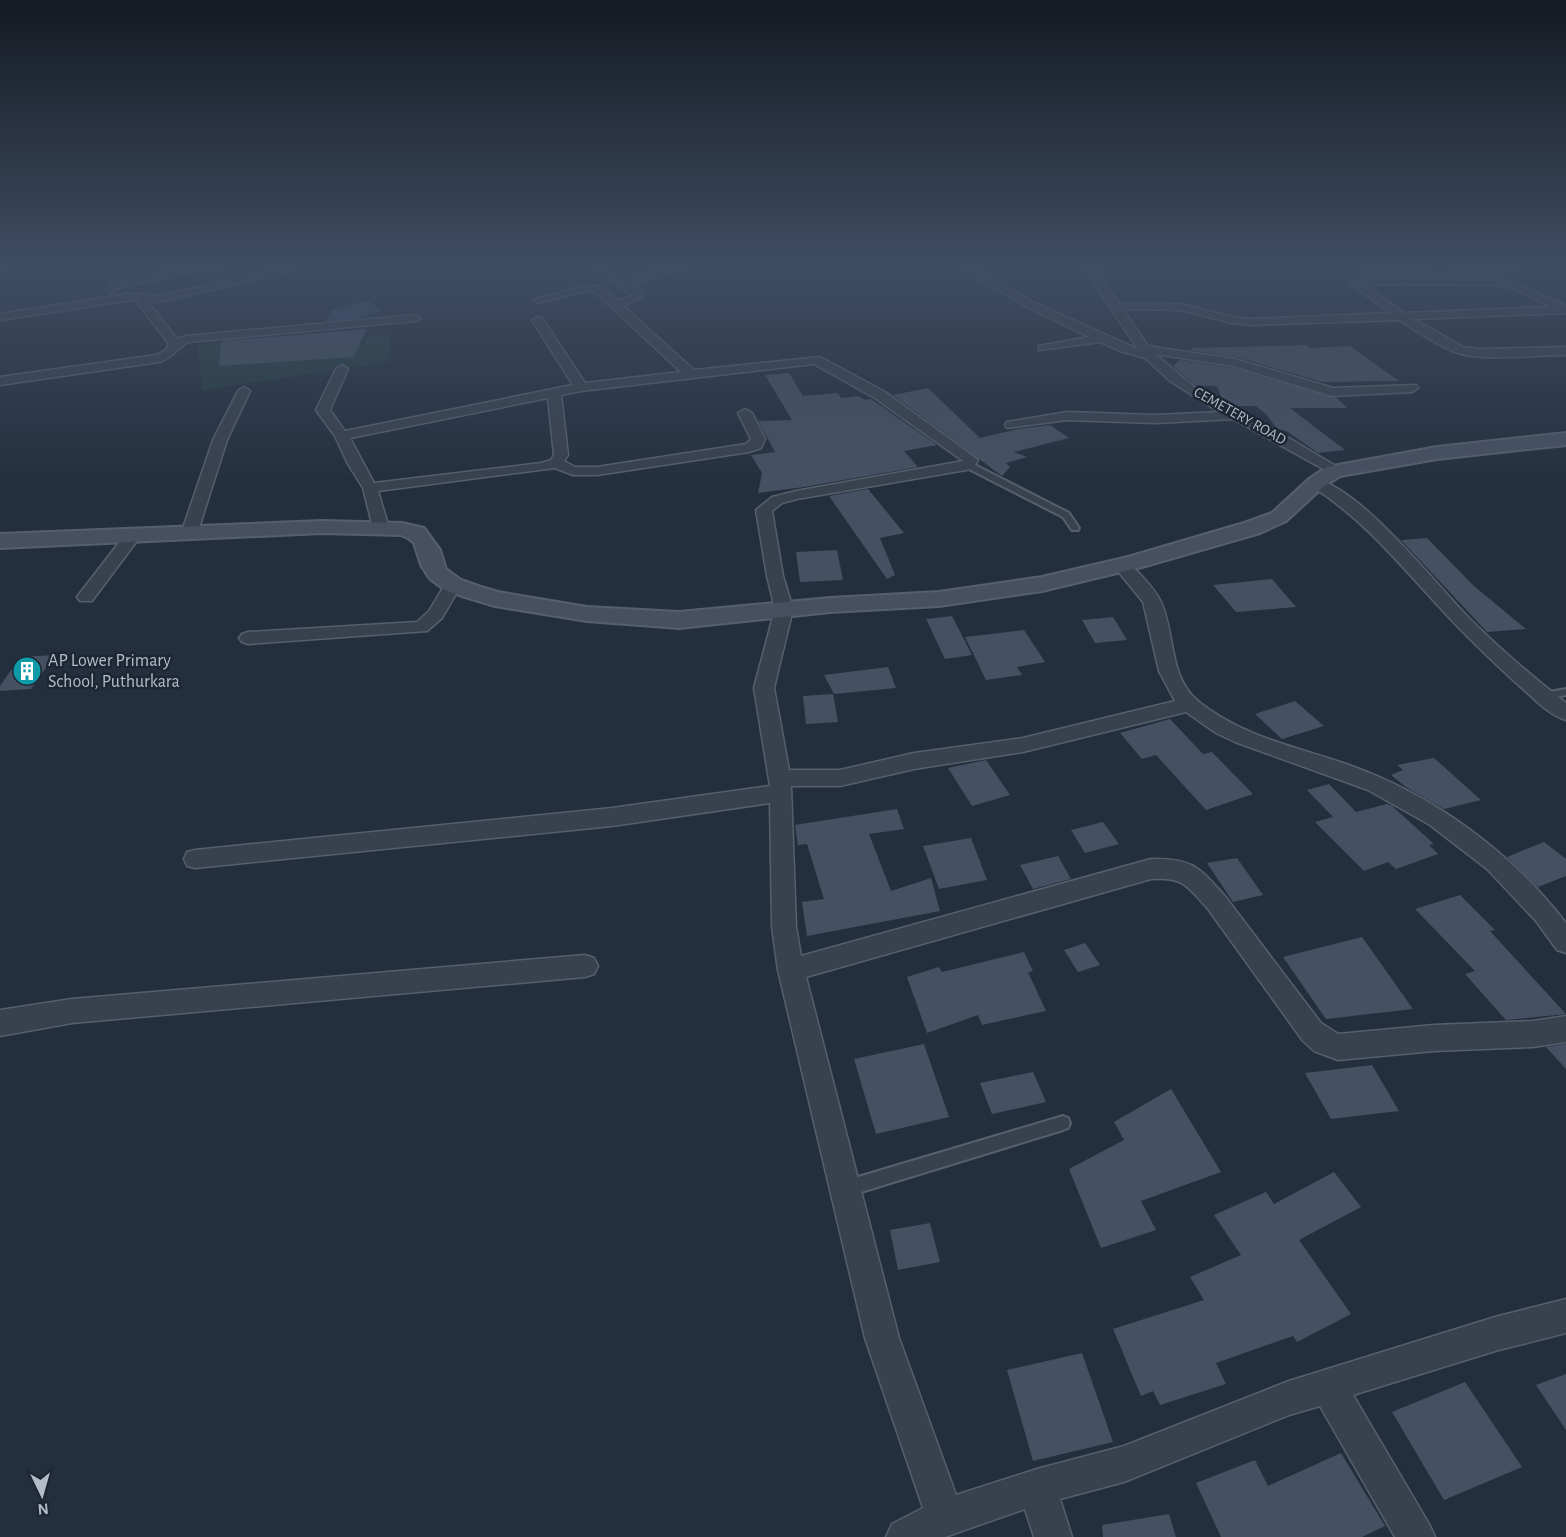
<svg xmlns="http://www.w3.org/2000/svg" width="1566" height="1537" font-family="'Alegreya Sans',sans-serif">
  <rect width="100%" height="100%" fill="#242f3e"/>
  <!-- green -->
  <path fill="#263c3f" d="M391,334L388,362L202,390L198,345L228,342L364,344L368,336Z"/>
  <!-- water -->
  <path fill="#394c67" d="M369,301L382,311L356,319L325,322L331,311L350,304Z"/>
  <!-- building -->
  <path fill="#455162" d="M367,329L353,357L219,366L221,341Z
    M1307,345L1310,348L1350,346L1399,381L1322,382L1236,357L1190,350L1192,348Z
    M1180,360L1233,368L1337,398L1347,408H1290L1345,450L1318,453L1288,432L1276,428L1267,415L1256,406H1235L1222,399L1217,386L1195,385L1173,366Z
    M789,373L803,396L838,393L841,398L858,396L865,400L871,399L937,445L904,451L918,467L804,487L758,493L762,473L751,455L775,452L758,421L792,420L765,375Z
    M928,388L980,438L1018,429L1050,425L1069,438L1014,452L1027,457L1006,463L1010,467L1002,476L893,395Z
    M868,489L904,533L880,538L895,575L887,579L829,496Z
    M1427,538L1474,586L1526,629L1487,632L1401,540Z
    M837,550L843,580L800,582L796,552Z
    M1272,579L1296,607L1236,612L1213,585Z
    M952,616L972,655L945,659L926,619Z
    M1113,617L1127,640L1095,643L1082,620Z
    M1024,630L1045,662L1017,667L1022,675L986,680L965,637Z
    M55,655L31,689L0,691V686L20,657Z
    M888,667L896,688L834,694L824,675Z
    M833,694L838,722L806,724L803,696Z
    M1295,701L1324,726L1282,739L1255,714Z
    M1170,719L1203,754L1212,752L1253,794L1206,810L1156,755L1142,759L1120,733Z
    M1434,758L1481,800L1444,809L1406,787L1391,775L1403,770L1397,765Z
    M986,760L1010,795L972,806L948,768Z
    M1329,784L1356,812L1387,804L1392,806L1434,844L1429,845L1438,854L1396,869L1388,862L1364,871L1315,822L1333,817L1307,790Z
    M897,809L904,829L869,834L891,891L931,878L940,911L807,936L802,902L824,899L807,844L798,845L795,825Z
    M1103,822L1119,844L1085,853L1071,830Z
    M971,838L987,880L939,889L923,846Z
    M1544,842L1566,859V876L1538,887L1507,857Z
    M1058,856L1071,879L1033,889L1020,865Z
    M1237,858L1263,895L1233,902L1207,863Z
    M1460,895L1495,930L1490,931L1566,1014L1506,1020L1465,974L1475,971L1415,909Z
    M1362,937L1413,1009L1326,1019L1283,957Z
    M1085,943L1100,965L1078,972L1064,950Z
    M1024,952L1033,971L1028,972L1046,1011L982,1025L978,1015L927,1033L907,977L939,967L942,972Z
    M924,1044L949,1117L876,1134L854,1059Z
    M1566,1044V1069L1546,1047Z
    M1372,1065L1399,1111L1331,1119L1305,1073Z
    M1033,1072L1046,1102L992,1114L980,1083Z
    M1171,1089L1221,1172L1141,1201L1156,1230L1101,1248L1069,1169L1124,1140L1114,1122Z
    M1334,1172L1361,1207L1299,1240L1351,1314L1297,1342L1293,1336L1216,1363L1226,1384L1160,1405L1153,1391L1141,1396L1113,1329L1204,1300L1190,1277L1241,1255L1214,1215L1266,1192L1274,1204Z
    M930,1223L940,1262L898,1270L890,1230Z
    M1082,1353L1113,1442L1033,1461L1007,1370Z
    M1566,1374V1430L1536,1385Z
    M1465,1382L1522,1467L1444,1500L1392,1412Z
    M1341,1453L1385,1526L1362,1537H1221L1196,1483L1255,1460L1268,1486Z
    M1169,1514L1176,1537H1103L1102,1525Z"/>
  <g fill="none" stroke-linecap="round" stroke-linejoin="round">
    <!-- lane casing -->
    <g stroke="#565f6c" stroke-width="4">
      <path id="lane" d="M592,267H599L620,279L630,281C617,284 603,274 592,267Z
        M1511,267H1516L1517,270C1494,280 1386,281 1362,271L1365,269C1414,275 1463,276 1512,269Z
        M965,463H971L1069,513L1079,528L1078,530H1072L1063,517L965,467Z
        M1566,689V695L1544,699L1539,696L1544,693Z
        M1063,1116L1068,1118L1070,1123L1068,1128L1063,1130L848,1196L843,1193L840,1188L843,1183L848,1180Z"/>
    </g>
    <!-- street casing -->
    <g stroke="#565f6c" stroke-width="3">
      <path id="street" d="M192,267H223L166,277L119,288L111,293L106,290L111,284Z
        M289,267L296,270L159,302L147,301L177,339L186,336L415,315L421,318L415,321L188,342C177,348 173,358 159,362L0,385V377L156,355L166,350L169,344L137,302L139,299L0,320V314L132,293L159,296Z
        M667,267H685L631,284L642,293L643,297L623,306L694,370L820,357L885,392L978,460L973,468L966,470L797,499L782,503L772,511L783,576L793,609L774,688L789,770H840L914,753L1023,738L1175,701L1159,671L1143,602L1113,565L1121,560C1129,562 1133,568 1139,573C1147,582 1156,591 1161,602C1176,635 1168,677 1199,702C1243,737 1297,747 1349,765C1435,796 1510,851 1566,923V953L1557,950L1536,921L1487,869L1430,825L1368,790L1235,742L1216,733L1186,712L1023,752L914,769L840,786H791L796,927L801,956L1151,859C1191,858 1198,866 1224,895L1321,1023L1338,1034L1434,1025L1533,1021L1566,1016V1042L1533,1047L1434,1051L1338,1060L1314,1051L1303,1041L1208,909C1187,886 1184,877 1151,879L806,977L899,1338L956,1495L1037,1469L1124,1446L1289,1381L1495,1317L1566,1299V1333L1495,1351L1353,1395L1429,1524L1435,1537H1395L1320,1406L1289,1415L1124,1482L1060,1499L1072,1537H1034L1025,1509L945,1537H886L892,1524L923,1508L865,1338L778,970L772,927L770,803L612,826L195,868L187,866L184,859L187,852L195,850L612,808L770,786L754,688L775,609L767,576L756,510L772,497L796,491L963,461L875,398L814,364L581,391L561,395L568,455L564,461L575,467H597L746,444L751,439L738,413L745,409L752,413L765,439L761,448L749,452L597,475H573L555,468L378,491L389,528L381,533L373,528L363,488L348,464L335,436L316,410L336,369L342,365L348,369L330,410L345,431L573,385L532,320L538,317L542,318L585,383L681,372L595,292L586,291L538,303L533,300L586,285L602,287L618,301L632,296L619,285V281ZM548,398L554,455L551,460L541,463L374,483L350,438Z
        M959,267H972L1033,302L1138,349L1083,267H1094L1119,303L1181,304L1232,317L1251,319L1391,313L1349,283L1364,278L1496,279L1519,284L1566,306V313L1414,319L1463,347L1479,349L1566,347V355C1537,355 1481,362 1455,352C1436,344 1417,332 1400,320L1251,325L1232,323L1181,310L1123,309L1148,346L1235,359L1333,388L1416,385L1418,388L1412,392L1332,396L1233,366L1155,354L1194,387L1284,435L1339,468L1341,471L1334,475L1233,419L1156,423L1067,420L1007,428L1005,425L1007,422L1067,412L1156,415L1219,412L1170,381L1145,358L1120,351L1100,342L1039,350V346L1089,337L1025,306ZM1363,284L1496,285L1512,288L1551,307L1404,313Z
        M244,387L250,391L227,440L198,531L190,536L184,534L182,531L213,440L238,391Z
        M1316,479C1363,490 1436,585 1472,621C1501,650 1533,677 1566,703V720C1547,715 1530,694 1515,682C1490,659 1466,636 1443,611C1401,566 1364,519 1311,486L1309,483Z
        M134,529L142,534L92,601H80L77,597L80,593L128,531Z
        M453,580L459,581L461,585L442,618L427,631L248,644L242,642L239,638L242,634L248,632L417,622L429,611L447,581Z
        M585,955L594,958L598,966L594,974L585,977L72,1023L0,1036V1010L72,999Z"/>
    </g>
    <!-- secondary casing -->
    <g stroke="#565f6c" stroke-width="4">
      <path id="secondary" d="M0,267H7V268L0,272Z
        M1566,433V445L1437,459L1340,476L1323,487L1286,521L1260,533L1142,567L1042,591L939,606L830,612L679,628L587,621L495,606L462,596L445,590L430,579L421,565L414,543L408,538L401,535L322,533L0,548V534L322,521L402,523L424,528L440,550L446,569L461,580L478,586L498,592L587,607L679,612L830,598L939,592L1042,577L1128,557L1244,523L1272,513L1309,479L1327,467L1437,447Z"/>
    </g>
    <!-- lane -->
    <use href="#lane" fill="#38414e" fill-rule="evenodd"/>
    <!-- street -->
    <use href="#street" fill="#38414e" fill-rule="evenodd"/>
    <!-- secondary -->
    <use href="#secondary" fill="#465061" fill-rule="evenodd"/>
  </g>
  <!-- sky -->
  <linearGradient id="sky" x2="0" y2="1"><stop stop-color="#141a22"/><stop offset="0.55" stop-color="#3f4d63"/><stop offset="1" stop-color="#3f4d63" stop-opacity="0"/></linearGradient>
  <rect width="1566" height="483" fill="url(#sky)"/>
  <!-- icons -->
  <defs>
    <g id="building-disc" transform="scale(1.5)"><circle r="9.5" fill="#0f9aa8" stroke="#1d2633"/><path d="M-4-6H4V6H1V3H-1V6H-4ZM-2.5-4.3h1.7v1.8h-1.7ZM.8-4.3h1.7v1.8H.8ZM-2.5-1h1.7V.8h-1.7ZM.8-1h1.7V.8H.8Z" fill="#fff"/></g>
  </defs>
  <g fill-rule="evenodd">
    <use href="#building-disc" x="27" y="671"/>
  </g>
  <g text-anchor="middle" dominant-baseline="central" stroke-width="5" stroke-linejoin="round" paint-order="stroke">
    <!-- far-street labels -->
    <g font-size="15" fill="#b4bcc9" stroke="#1d2633">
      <text transform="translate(1240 416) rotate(29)">CEMETERY ROAD</text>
    </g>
    <!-- poi labels -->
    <g font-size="18" fill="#b4bcc9" stroke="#1d2633" text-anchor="start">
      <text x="48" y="661">AP Lower Primary<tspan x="48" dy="21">School, Puthurkara</tspan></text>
    </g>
  </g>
  <!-- north arrow -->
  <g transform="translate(42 1495) rotate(175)" stroke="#1d2633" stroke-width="4.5" paint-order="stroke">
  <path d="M0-4.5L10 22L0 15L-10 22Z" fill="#b4bcc9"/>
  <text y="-9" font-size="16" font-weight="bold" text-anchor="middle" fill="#b4bcc9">N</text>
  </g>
</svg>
